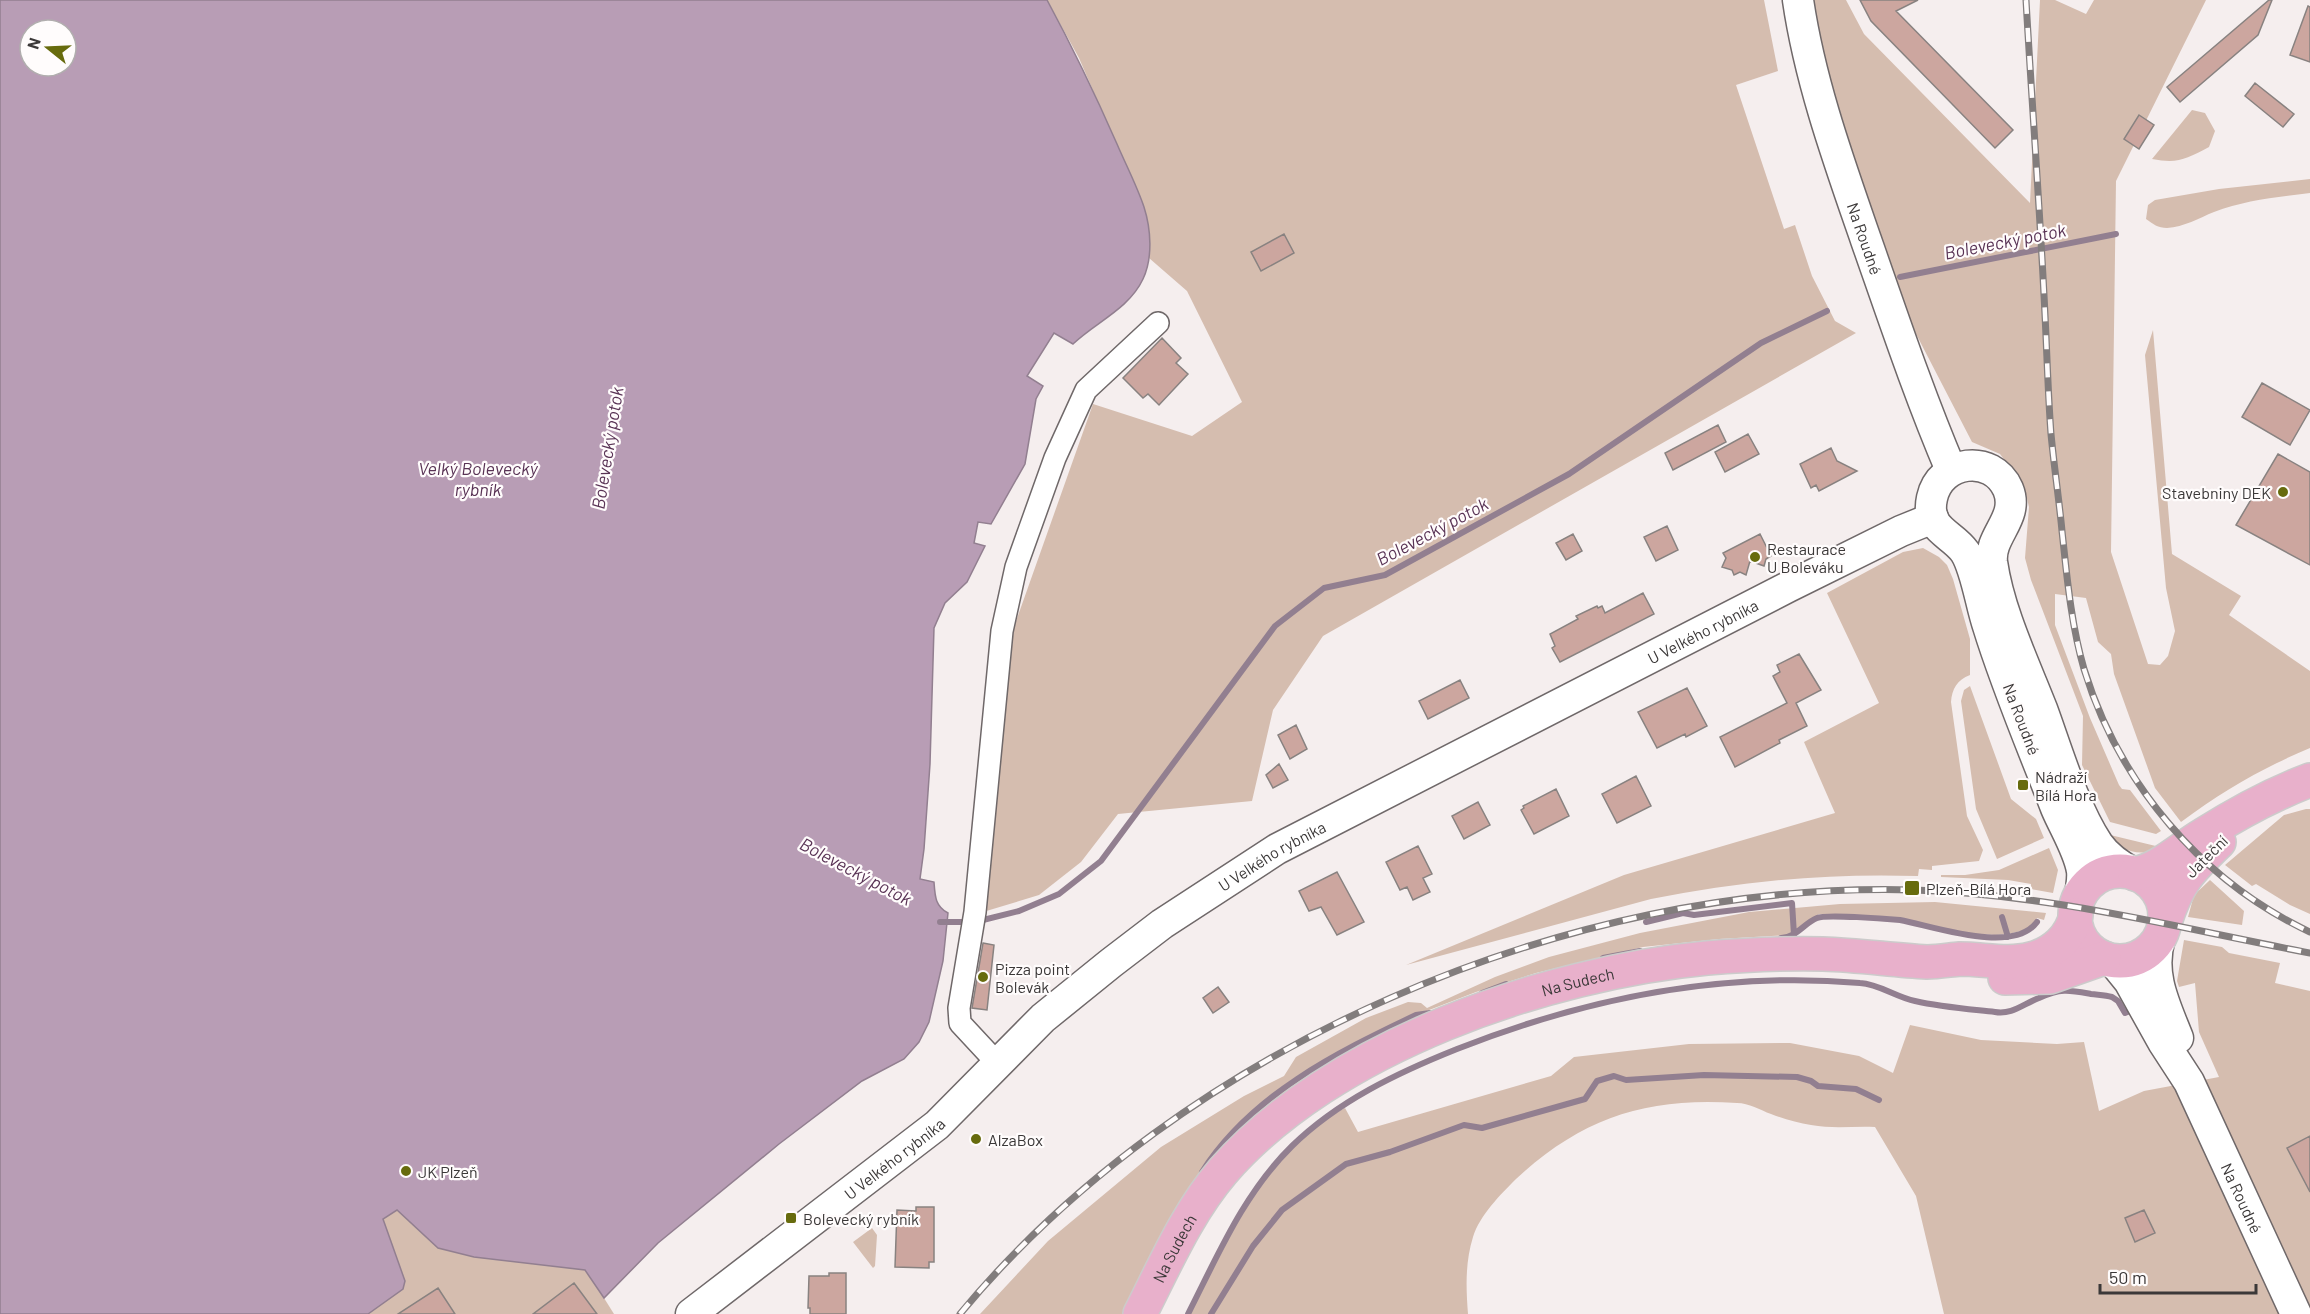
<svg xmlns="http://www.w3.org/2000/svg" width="2310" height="1314" font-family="Barlow,sans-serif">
  <rect width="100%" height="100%" fill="#f5eeee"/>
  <!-- green -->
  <path fill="#d5bdaf" d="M1047,0H1764L1778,71L1736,85L1784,229L1795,225L1812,276L1835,321L1856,333L1323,636L1273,710L1252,801L1118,814L1081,862L1039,895L983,912L1014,627L1093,404L1192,436L1242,402L1187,291L1149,258V236L1144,209L1079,58Z
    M1810,0H1846L1864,34L2030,203L2040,0H2055L2086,14L2094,0H2206L2116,181L2111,552L2148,664L2160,665L2168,656L2175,631L2166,588L2145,355L2153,330L2172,554L2241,596L2229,615L2310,671V748C2262,768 2223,791 2181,822L2155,788L2114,674L2111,654L2098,642L2086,598L2055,594V625L2090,718L2119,785L2122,789L2130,790L2161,831L2156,834L2110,822L2082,765L2083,716L2031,580L2025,558L2029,507L2024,486L2000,454L1972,442L1899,301L1819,44Z
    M2192,110L2205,113L2215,131L2209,147C2186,159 2178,164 2152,159Z
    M2310,179V193C2278,197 2245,200 2214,212C2199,218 2184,227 2167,228C2158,228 2153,224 2146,219L2148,205L2155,200L2219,189Z
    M1923,548L1939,557L1947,565L1953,579L1970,639V675C1957,680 1952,689 1951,702L1967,816L1983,850L1979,861L1932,866V870L1919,869L1918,876C1828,873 1740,881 1651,899L1406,965L1624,875L1835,813L1804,742L1879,703L1827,593L1903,552Z
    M1970,686L2011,799L2036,819L2044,838L1997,859L1976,809L1961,701L1964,690Z
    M2306,809H2310V914L2290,905L2256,884L2252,886L2225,865L2284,815Z
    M2102,833L2164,848C2134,858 2126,851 2102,833Z
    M2049,848L2058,870L2053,893L2031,889V884L2008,880L1941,877V875H1965L1999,870Z
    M2210,880L2244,911L2242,925L2188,917L2194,895Z
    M1935,902L2046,913L2044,920L2037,918L2031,927L2025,930L2008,934L1995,935L1960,933L1900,918L1819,914L1788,935L1719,939L1643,947L1536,973L1476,992L1424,1012L1419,1017L1361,1045L1319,1069L1262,1110L1249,1122L1226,1146L1128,1314H980L1048,1241L1161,1147L1244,1096L1284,1076L1296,1057L1366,1018L1408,1002L1421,1003L1427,1008L1495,977L1549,957L1640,933L1749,912L1840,904Z
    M2184,940L2222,947L2229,953L2280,963L2275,983L2310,991V1314H1944L1916,1196L1875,1127C1853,1126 1833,1129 1811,1125C1798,1123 1784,1119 1771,1114C1760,1110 1749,1103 1737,1103C1647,1097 1583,1117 1516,1179C1500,1195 1480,1215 1473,1237C1465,1263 1466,1288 1468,1314H1187C1221,1249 1252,1178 1309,1130C1320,1121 1333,1115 1345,1108L1358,1132L1551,1076L1574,1057L1689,1044L1790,1043L1859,1056L1893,1073L1910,1025L1981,1040L2057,1044L2084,1042L2099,1111L2144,1091L2219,1077L2199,1032L2195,983L2179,987L2177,981Z
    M428,1072L658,1243L604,1298L614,1314H125Z
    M872,1228L877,1235L875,1266L873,1268L853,1242Z"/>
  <!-- water -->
  <path fill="#b89db5" stroke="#927f90" stroke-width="1.5" fill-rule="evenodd" d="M0,0H1047C1073,48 1095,94 1117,144C1126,165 1137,186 1144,207C1151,229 1153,258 1143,279C1129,309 1096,322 1073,344L1054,333L1027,376L1043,386L1036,399L1025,464L991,524L978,522L974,543L985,546L967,582L945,603L934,628L930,764L924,849L920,879L934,882C935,896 935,906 948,913L943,961L929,1022L919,1042L904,1059L862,1081L779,1144L658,1243L604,1298L585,1270L474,1257L438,1248L397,1210L383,1219L405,1281L403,1289L368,1314H0ZM30,30H66V66H30Z"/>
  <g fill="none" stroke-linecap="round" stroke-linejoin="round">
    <!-- stream -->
    <path stroke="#927f90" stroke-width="6" d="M1900,277L2116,234
      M2002,917L2008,937
      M979,921L1019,911L1059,894L1101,861L1275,626L1324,588L1385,575L1569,474L1761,343L1827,311
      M940,922H969
      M1646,922L1683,913L1694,915L1792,903L1794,935
      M1781,938C1796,938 1804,923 1817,918C1825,914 1888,919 1900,920C1933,926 2013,955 2037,922
      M1603,958L1640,951
      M1482,993L1506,984
      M1202,1172C1251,1095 1336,1053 1416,1015L1430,1013
      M1188,1314C1218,1255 1244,1193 1292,1146C1338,1101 1397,1073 1457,1049C1584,999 1722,971 1860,983C1879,984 1896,997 1915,1001C1941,1007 1968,1009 1995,1012C2012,1015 2023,1004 2039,998C2061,988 2069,990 2091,994C2098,995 2105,995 2112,997L2118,1001L2125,1013L2135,1009
      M1211,1314L1253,1246L1282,1210L1346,1164L1390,1152L1464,1125L1482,1128L1585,1099L1597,1081L1614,1076L1626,1080L1704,1075L1797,1077L1811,1081L1818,1086L1856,1089L1879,1100"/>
  </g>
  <!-- building -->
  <path fill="#cca69f" stroke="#888280" stroke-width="1.5" d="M1860,0H1918L1896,11L2013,130L1995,148L1871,21Z
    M2269,0H2272L2258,35L2180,102L2167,87Z
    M2308,6L2310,7V62L2290,55Z
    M2255,83L2294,114L2283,127L2245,96Z
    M2139,115L2154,125L2139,149L2124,139Z
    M1284,234L1294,253L1261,271L1251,252Z
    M1162,338L1181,358L1176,363L1188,374L1159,405L1148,394L1143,398L1123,378Z
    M2262,383L2310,410L2290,445L2242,417Z
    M1718,425L1726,442L1673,470L1665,453Z
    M1748,434L1759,454L1725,472L1715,452Z
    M1831,448L1837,461L1857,471L1819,491L1816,485L1811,488L1800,464Z
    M2278,454L2310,472V565L2236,525Z
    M1667,526L1678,550L1656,561L1644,537Z
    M1573,534L1582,551L1566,560L1556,543Z
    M1760,534L1771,556L1766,559L1764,566L1750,561L1746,575L1740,572L1734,575L1732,570L1722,567L1726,558L1723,553Z
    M1643,593L1654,614L1560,662L1552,648L1555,646L1550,634L1578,619L1576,616L1597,606L1598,608L1602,606L1605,613Z
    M1799,654L1821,690L1796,703L1807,726L1779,740L1780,743L1735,767L1720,737L1787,703L1773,676L1780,672L1777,665Z
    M1460,680L1469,698L1428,719L1419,701Z
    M1687,688L1707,726L1686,737L1685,734L1657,748L1638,712Z
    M1296,725L1307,749L1290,759L1278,735Z
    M1279,764L1288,780L1273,788L1266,775Z
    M1636,776L1651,806L1617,823L1602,794Z
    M1556,789L1569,816L1534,834L1521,810L1524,808L1523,806Z
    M1478,802L1490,825L1464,839L1452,816Z
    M1418,846L1432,874L1423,878L1430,892L1413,900L1407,887L1400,890L1386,862Z
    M1337,872L1364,922L1337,935L1321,907L1309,911L1299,891Z
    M983,943L994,945L987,1010L972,1008Z
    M1218,987L1229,1002L1213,1013L1203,998Z
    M2310,1136V1192L2287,1148Z
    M916,1207H934V1262H929V1268L895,1267L897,1210L916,1211Z
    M2144,1210L2155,1233L2135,1242L2125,1218Z
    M829,1273H846V1314H810V1308H808L809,1276H829Z
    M574,1283L597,1314H533Z
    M438,1288L455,1314H398Z"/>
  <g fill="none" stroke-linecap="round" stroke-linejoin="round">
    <!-- street casing -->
    <g stroke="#6f6869" stroke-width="24">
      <path id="street" d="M999,1065L960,1023L959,1008L975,912L1002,631L1016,567L1055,458L1086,390L1158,323"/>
    </g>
    <!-- secondary casing -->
    <g stroke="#6f6869" stroke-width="33">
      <g id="secondary">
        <path id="s1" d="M1798,0C1810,82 1839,162 1866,240C1893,317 1919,395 1951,470"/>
        <path d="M2079,900C2081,890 2083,880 2082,871C2079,851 2064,827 2056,808C2033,748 2007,688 1988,626C1981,606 1976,569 1965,552C1952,533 1925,530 1932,498C1940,460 1992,453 2008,489C2020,518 1989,535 1992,562C1999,611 2024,663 2042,709C2057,750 2074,808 2098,844C2107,857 2120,866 2135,874"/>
        <path d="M2160,938C2149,974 2165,1005 2178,1038"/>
        <path id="s2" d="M2112,960L2129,981L2163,1042L2189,1082L2296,1314"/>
        <path id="s3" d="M691,1314L937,1125L1043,1018L1111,963L1162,924L1277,849L1788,587L1901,531L1933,518"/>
      </g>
    </g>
    <!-- primary casing -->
    <g stroke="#cccbcb" stroke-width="36">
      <g id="primary">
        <circle cx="2120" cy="916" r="45"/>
        <path d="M2135,874C2160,869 2181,848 2203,835C2236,814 2273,794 2310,780"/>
        <path d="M2165,922C2178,882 2189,871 2219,842"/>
        <path d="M2005,978L2050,977L2104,958"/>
        <path id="s4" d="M1140,1314C1165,1265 1187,1213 1223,1171C1331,1047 1546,973 1707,958C1745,955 1784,953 1823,954C1857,955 1892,960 1927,962C1938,962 1949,960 1960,959C1984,959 2008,965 2031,959C2054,953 2071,937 2076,915"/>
      </g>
    </g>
    <!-- street -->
    <use href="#street" stroke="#fff" stroke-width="21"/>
    <!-- secondary -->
    <use href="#secondary" stroke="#fff" stroke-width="30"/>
    <!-- primary -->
    <use href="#primary" stroke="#e8b0cb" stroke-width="33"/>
    <!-- rail casing -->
    <g stroke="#827d7d" stroke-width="7">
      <path id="rail" d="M2026,0C2032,105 2040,210 2045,315C2047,354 2048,394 2051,434C2054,466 2059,499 2062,531C2067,577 2071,624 2084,669C2119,783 2201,881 2310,932
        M960,1314C1181,1047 1568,880 1914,890C2048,894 2179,928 2310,953"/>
    </g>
    <!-- rail -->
    <use href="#rail" stroke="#fffcfc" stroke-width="4.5" stroke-dasharray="14" stroke-linecap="butt"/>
  </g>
  <!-- markers -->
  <g fill="#676b0d" stroke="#fffcfc" stroke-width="2">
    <circle cx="2283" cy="492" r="6"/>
    <circle cx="1755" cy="557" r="6"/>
    <rect x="2017" y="779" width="12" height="12" rx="3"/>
    <rect x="1904" y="880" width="16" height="16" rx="3"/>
    <circle cx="983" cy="977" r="6"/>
    <circle cx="976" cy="1139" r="6"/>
    <circle cx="406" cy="1171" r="6"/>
    <rect x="785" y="1212" width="12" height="12" rx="3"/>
  </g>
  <g text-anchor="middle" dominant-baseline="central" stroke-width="4.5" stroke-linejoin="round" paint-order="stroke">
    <!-- street labels -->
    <g font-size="16" fill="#3b3838" stroke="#fffcfc">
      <text stroke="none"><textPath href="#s1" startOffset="248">Na Roudné</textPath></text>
      <text stroke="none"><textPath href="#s3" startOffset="1228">U Velkého rybníka</textPath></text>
      <text transform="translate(2022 719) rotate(69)">Na Roudné</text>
      <text stroke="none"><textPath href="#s3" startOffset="742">U Velkého rybníka</textPath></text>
      <text transform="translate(2206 856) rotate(-45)">Jateční</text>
      <text stroke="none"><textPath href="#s4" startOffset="574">Na Sudech</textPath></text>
      <text stroke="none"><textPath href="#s3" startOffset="256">U Velkého rybníka</textPath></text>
      <text stroke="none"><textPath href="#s2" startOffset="272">Na Roudné</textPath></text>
      <text stroke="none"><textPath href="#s4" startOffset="74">Na Sudech</textPath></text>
    </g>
    <!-- poi labels -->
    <g font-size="16" fill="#3b3838" stroke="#fffcfc" text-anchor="start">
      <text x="2271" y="492" text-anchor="end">Stavebniny DEK</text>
      <text x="1767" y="548">Restaurace<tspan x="1767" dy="18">U Boleváku</tspan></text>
      <text x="2035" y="776">Nádraží<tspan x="2035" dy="18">Bílá Hora</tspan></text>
      <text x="1926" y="888">Plzeň-Bílá Hora</text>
      <text x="995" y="968">Pizza point<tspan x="995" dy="18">Bolevák</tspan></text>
      <text x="988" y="1139">AlzaBox</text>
      <text x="418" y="1171">JK Plzeň</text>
      <text x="803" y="1218">Bolevecký rybník</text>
    </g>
    <!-- water labels -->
    <g font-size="18" font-style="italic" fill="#593355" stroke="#fffcfc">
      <text transform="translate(2005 241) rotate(-11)">Bolevecký potok</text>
      <text transform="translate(607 448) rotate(-81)">Bolevecký potok</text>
      <text x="478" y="468">Velký Bolevecký<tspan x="478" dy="21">rybník</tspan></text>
      <text transform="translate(1432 531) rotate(-28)">Bolevecký potok</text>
      <text transform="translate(856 871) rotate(28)">Bolevecký potok</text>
    </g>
  </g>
  <!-- north arrow -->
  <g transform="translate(48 48) rotate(288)"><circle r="28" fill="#fffcfc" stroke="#b1aeae" stroke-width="1.5"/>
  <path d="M0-4.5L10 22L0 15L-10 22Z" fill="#676b0d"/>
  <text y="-9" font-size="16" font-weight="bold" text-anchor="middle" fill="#3b3838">N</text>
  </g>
  <!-- scale -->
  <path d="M2100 1284v9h156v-9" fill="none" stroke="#3b3838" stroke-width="3"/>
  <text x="2109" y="1284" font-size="18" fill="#3b3838" stroke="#fffcfc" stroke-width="4.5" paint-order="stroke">50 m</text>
</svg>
